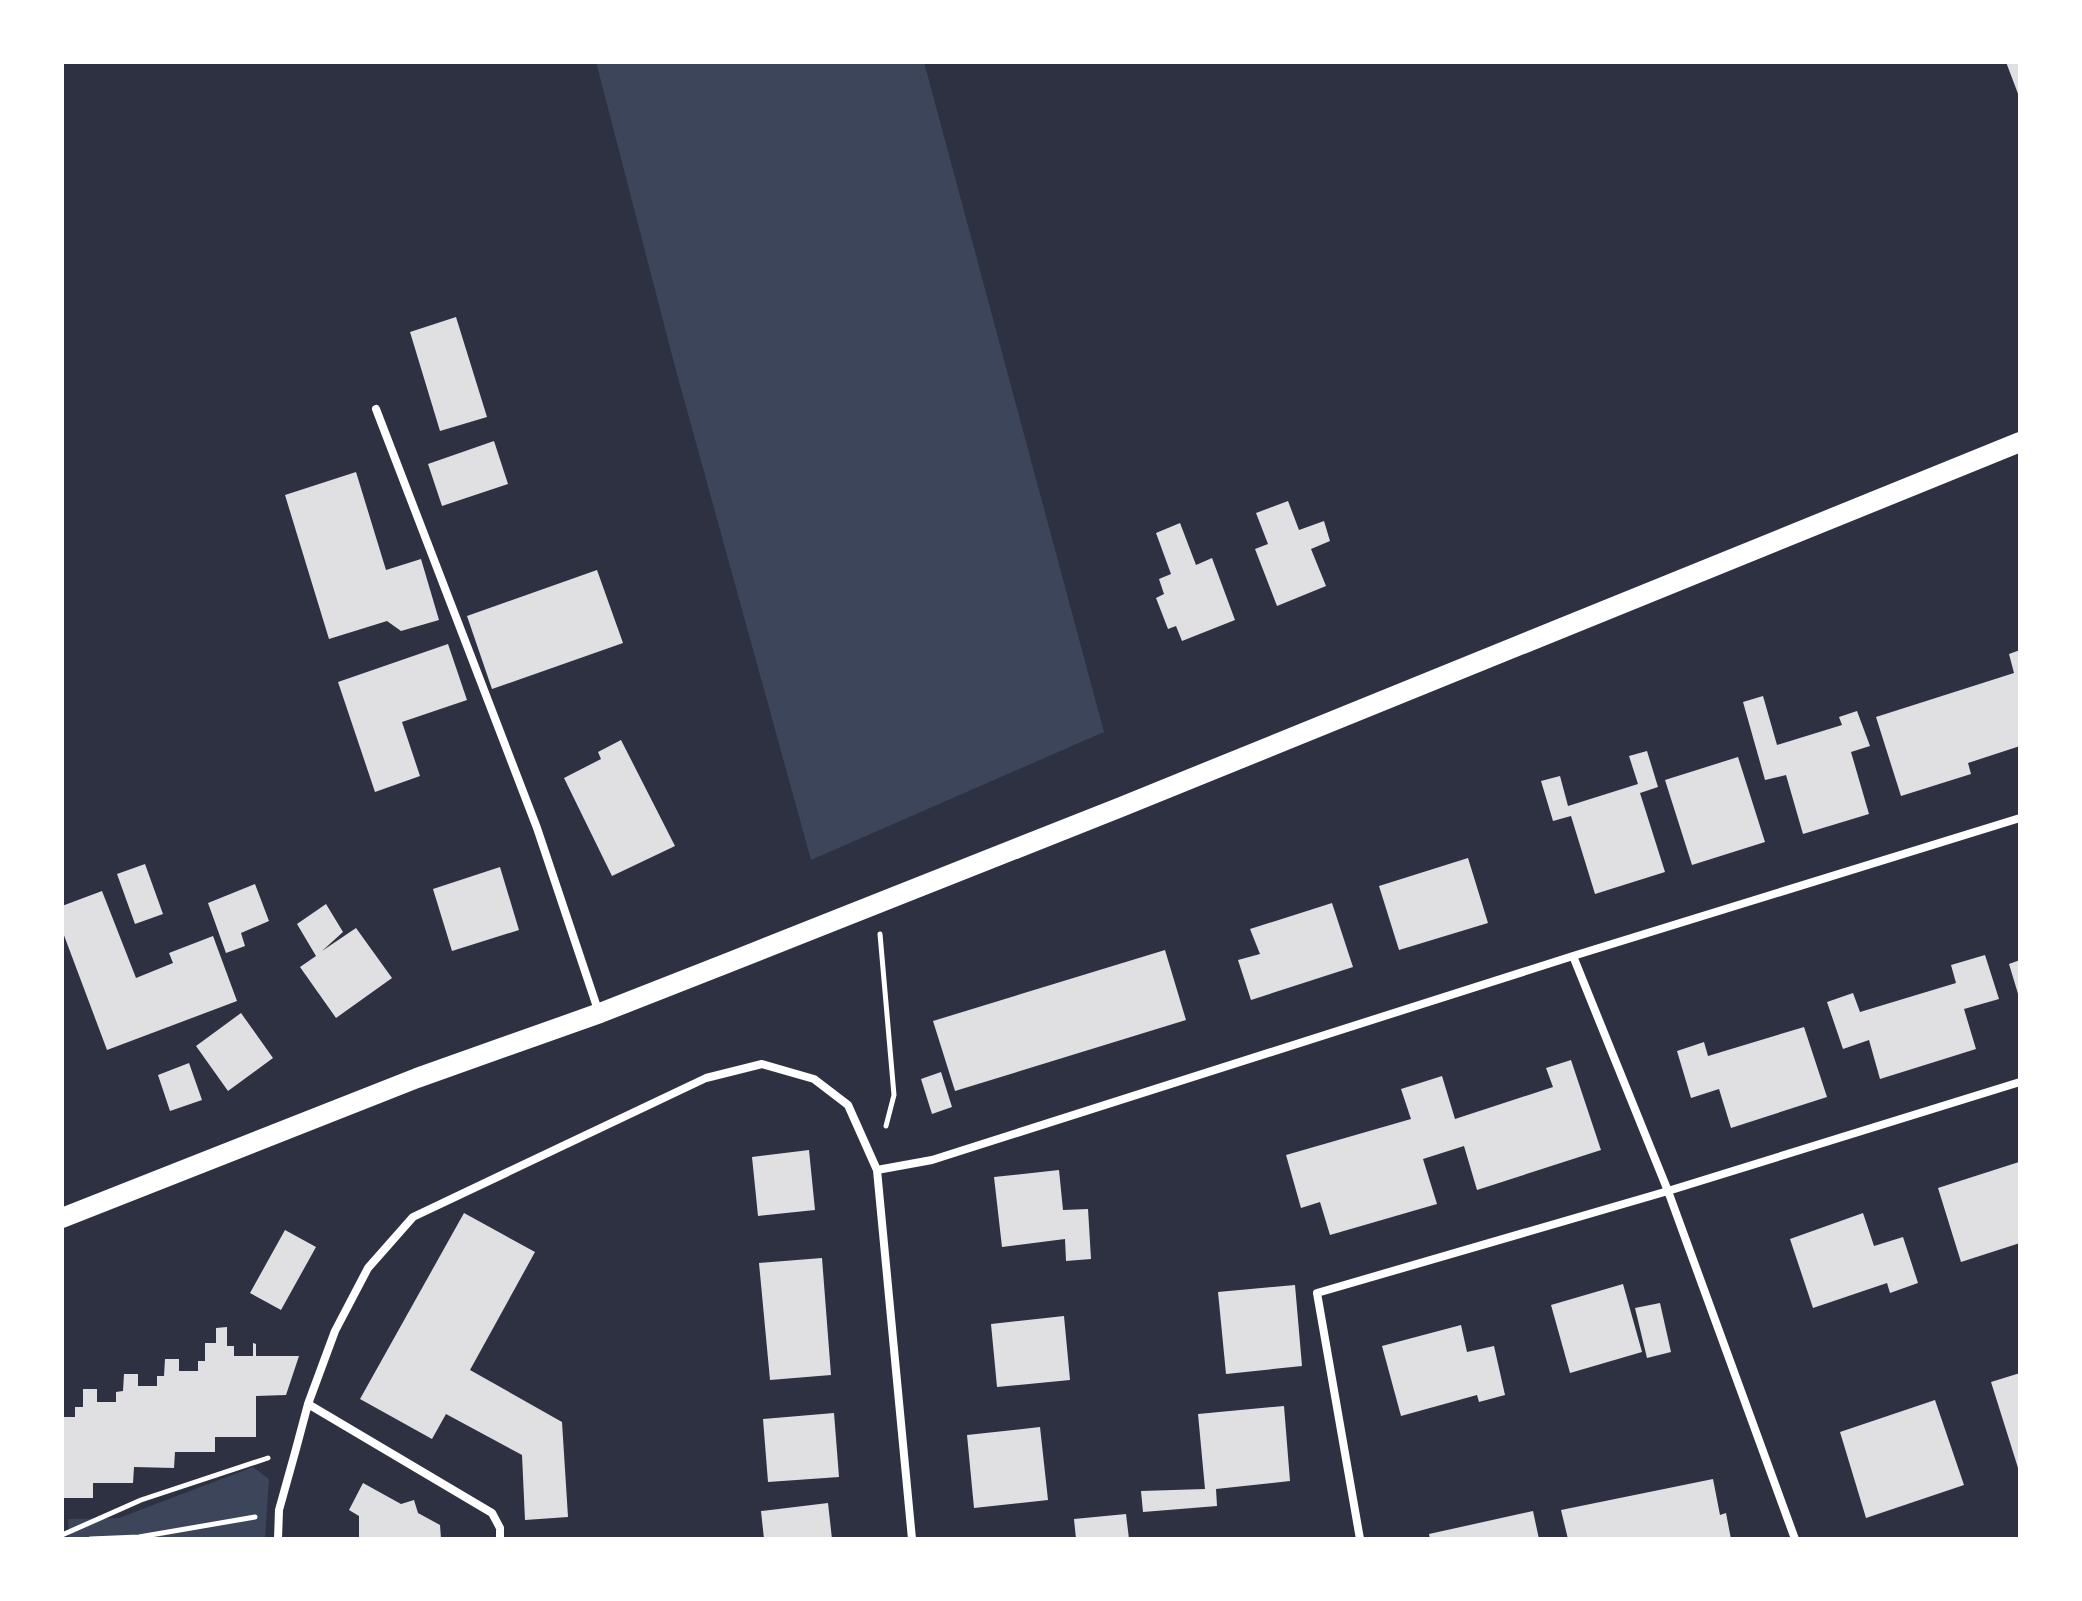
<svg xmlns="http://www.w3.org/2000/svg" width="2082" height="1601" font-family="'Source Sans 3',sans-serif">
  <rect width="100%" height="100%" fill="#2d3142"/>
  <!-- green -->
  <path fill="#3c4559" d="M596,62H924L1104,732L811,860L674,363Z
    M253,1467L269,1479L265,1539H69L68,1519L119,1518Z"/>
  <!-- building -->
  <path fill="#e0e0e3" d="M2006,62H2020V99Z
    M456,317L487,417L440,431L410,332Z
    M494,441L508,484L442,506L428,464Z
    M356,472L386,570L421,559L439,620L401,631L387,621L329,639L285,495Z
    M1288,501L1299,530L1324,521L1330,541L1311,549L1326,586L1277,606L1255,549L1268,544L1256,513Z
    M1180,523L1196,565L1212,558L1235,620L1182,641L1176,626L1168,629L1156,598L1164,594L1159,579L1171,574L1156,533Z
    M597,570L623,643L492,689L467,616Z
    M448,644L467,700L402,722L420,776L375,792L338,682Z
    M2020,650V746L1968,763L1971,774L1901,796L1876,717L2014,673L2009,654Z
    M1763,696L1777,745L1842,725L1839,717L1857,711L1870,746L1851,752L1869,814L1803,834L1786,775L1765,780L1743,702Z
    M621,740L675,846L612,876L564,778L601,759L598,752Z
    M1647,751L1658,787L1640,793L1665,872L1595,894L1571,816L1553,821L1541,781L1560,776L1568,806L1638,784L1629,756Z
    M1738,757L1765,842L1692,865L1665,780Z
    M1468,858L1488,923L1399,950L1379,886Z
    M145,864L163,914L135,924L117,874Z
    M500,867L519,930L452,951L433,889Z
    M255,884L269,921L241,933L245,946L226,953L208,903Z
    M102,891L136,978L173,963L169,953L213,936L237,1001L107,1050L62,930V906Z
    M1332,903L1353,967L1251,1000L1238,960L1260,954L1250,929Z
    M326,904L343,932L322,951L356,928L392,978L336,1018L300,967L316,956L297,924Z
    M1165,950L1186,1020L955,1091L933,1021Z
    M1985,955L1999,999L1964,1009L1976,1049L1880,1079L1869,1040L1843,1049L1827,1002L1853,993L1860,1012L1956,983L1951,965Z
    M2020,960V997H2019L2009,964Z
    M241,1013L273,1058L228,1091L196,1046Z
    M1804,1027L1827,1097L1731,1128L1719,1089L1691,1098L1677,1051L1704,1042L1708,1056Z
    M1571,1060L1601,1150L1477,1190L1464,1146L1423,1159L1437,1204L1330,1235L1320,1202L1301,1208L1286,1155L1411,1119L1401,1089L1442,1076L1455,1119L1553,1087L1546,1068Z
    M189,1063L202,1100L170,1111L158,1075Z
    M941,1072L952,1107L932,1114L921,1079Z
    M809,1150L815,1210L758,1216L752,1157Z
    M2019,1162L2020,1243L1961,1262L1938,1188Z
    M1059,1170L1063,1210L1088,1209L1091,1259L1066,1261L1065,1239L1002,1247L994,1177Z
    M464,1213L535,1252L470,1370L562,1422L568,1517L525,1520L522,1455L446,1414L432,1439L360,1399Z
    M1863,1213L1874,1246L1903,1237L1918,1283L1890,1293L1887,1283L1813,1308L1790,1239Z
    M285,1230L316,1247L281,1310L250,1293Z
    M822,1258L831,1375L770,1380L759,1263Z
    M1623,1284L1642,1352L1570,1373L1551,1305Z
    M1295,1285L1302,1366L1226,1374L1218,1292Z
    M1660,1303L1671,1352L1647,1358L1635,1308Z
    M1064,1316L1070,1380L997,1387L991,1324Z
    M1461,1325L1467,1352L1494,1346L1505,1395L1479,1402L1477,1395L1401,1416L1382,1346Z
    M227,1327V1346H234V1356H253V1343L256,1344V1356H299L286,1395L256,1396V1437H215V1452H175L174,1468L134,1467L133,1483H93V1498H62V1417H75V1407H83V1389H97V1402H116V1392L123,1391L124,1374H138V1386H157V1376H164L165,1359H179V1371H198V1361H205V1343H216V1328Z
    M2020,1373V1471H2019L1991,1382Z
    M1935,1400L1964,1485L1866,1518L1840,1432Z
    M1284,1406L1290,1481L1216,1489L1217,1506L1143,1512L1141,1491L1205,1489L1198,1414Z
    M834,1413L839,1477L768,1482L763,1419Z
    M1040,1427L1048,1500L974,1508L967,1435Z
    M1713,1479L1720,1515L1726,1513L1731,1539H1568L1561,1510Z
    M363,1483L401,1504L414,1500L418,1513L440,1525L441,1539H359V1516L349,1510Z
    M828,1503L832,1539H764L761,1511Z
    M1533,1511L1539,1539H1430L1429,1534Z
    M1126,1514L1129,1539H1076L1074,1519Z"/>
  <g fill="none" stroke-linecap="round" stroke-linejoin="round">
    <!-- path -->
    <path stroke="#fff" stroke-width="5" d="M880,934L894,1095L886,1126
      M62,1535L141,1500L268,1458
      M90,1539L139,1537L255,1517"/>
    <!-- minor -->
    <path stroke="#fff" stroke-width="8" d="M376,409L537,828L599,1013
      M1573,956L1668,1191L1795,1539
      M877,1170L932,1160L1573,956L2020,818
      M308,1404L492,1513L500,1528V1539
      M278,1539L279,1510L296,1449L308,1404L335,1331L368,1268L413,1217L706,1078L762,1064L814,1079L848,1105L877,1170L912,1539
      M1360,1539L1317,1293L1668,1191L2020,1082"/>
    <!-- primary -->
    <path stroke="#fff" stroke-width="20" d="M62,1218L417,1078L600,1013L730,962L1121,807L2020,442"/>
  </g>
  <!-- border -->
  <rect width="2082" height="1601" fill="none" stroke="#ffffff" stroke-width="128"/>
</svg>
